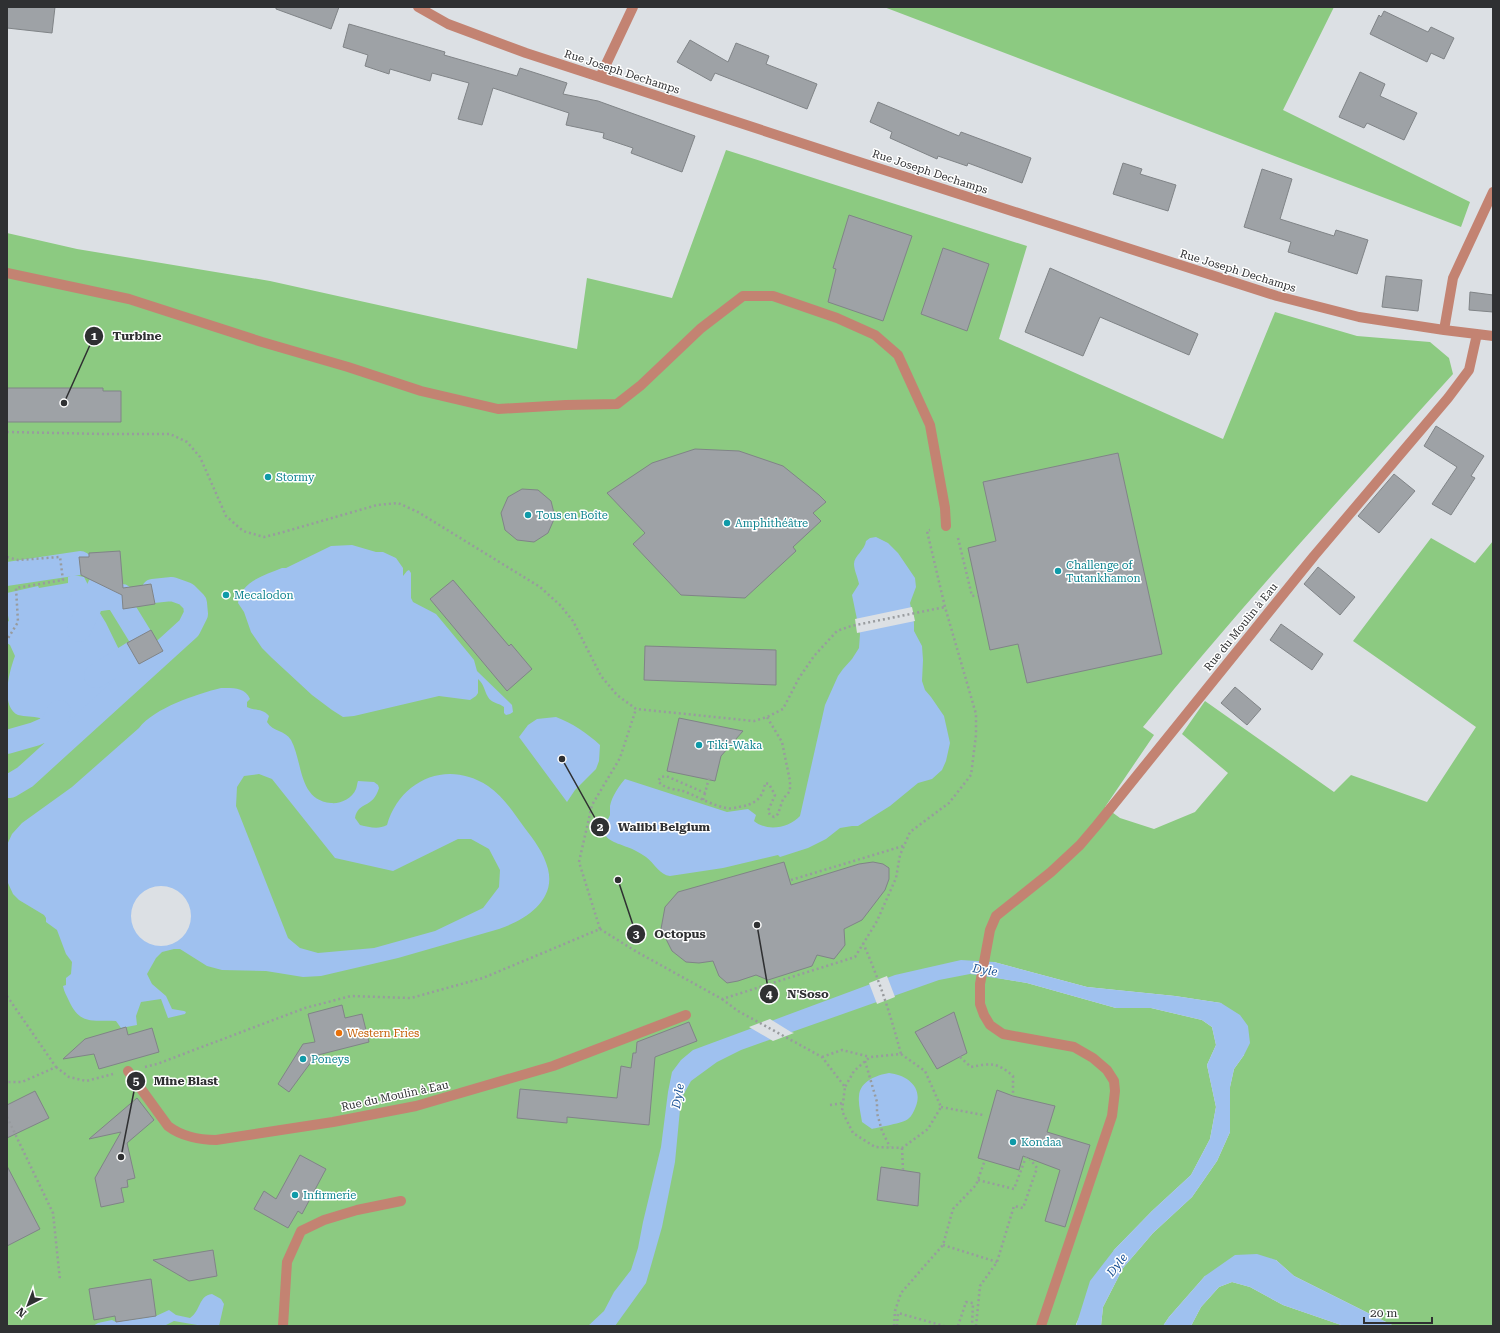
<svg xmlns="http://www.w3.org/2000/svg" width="1500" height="1333" font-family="'Roboto Serif',serif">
  <rect width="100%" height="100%" fill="#dce0e4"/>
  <!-- green -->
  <path fill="#8cca81" d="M884,7H1334L1283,110L1470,202L1461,227Z
    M726,150L1027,246L999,339L1223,439L1275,312L1357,336L1430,342L1449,358L1453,374C1348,490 1241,606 1143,727L1154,735L1105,807L1120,818L1154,829L1195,812L1228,773L1182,734L1205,701L1334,792L1351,775L1427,802L1476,727L1353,641L1431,538L1475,563L1493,541V1326H1394L1294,1276L1276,1260L1205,1276L1169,1317L1163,1326H1101L1103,1307L1123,1268L1153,1233L1192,1197L1217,1161L1230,1132V1087L1234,1069L1244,1055L1221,1003L1175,996L1087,987L994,962L992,977L1027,983L1116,1008H1151L1202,1020L1212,1027L1216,1045L1207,1065L1216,1107L1210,1139L1191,1175L1152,1211L1114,1250L1076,1324V1326H7V233L77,249L270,281L577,349L587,278L672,298Z
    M1232,1282L1250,1287L1283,1305L1344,1326H1191L1201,1307L1219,1287Z"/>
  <!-- water -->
  <path fill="#9fc1ef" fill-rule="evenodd" d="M876,537L888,543L898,553L915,578L916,587L910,603L914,623V631L922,646L923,660L922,681L925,690L931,697L944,716L950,743L946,761L942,770L932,779L918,783L890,806L858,826H852L840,828L826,839L808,848L780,857L778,855L723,868L670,876C660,875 654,863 646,857C640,853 633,849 627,847C618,843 601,840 604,826C605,822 609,819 610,815C610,812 610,809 610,806C612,796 619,786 625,779L727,812L748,809L756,815L754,821C767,832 789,828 800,816L825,705L838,676L843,669L852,659L859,648L860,634L852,595L859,584C858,578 854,570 854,564C854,556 865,550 866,541L870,538Z
    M352,545L376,552H383L396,558L403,568V576L407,571L409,570L411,573V598L413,602L436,614L470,655L474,660L477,671L512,705L513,712L510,714L506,715L504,713V707C499,703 491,703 488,697C484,690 484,684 478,679V693L476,696L470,700L439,696L354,716L343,717L332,710L312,695L272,658L262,648L251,632L244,612L238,603C241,581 265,575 282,568H286L331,546Z
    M73,575L84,577L88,585L90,597L106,623L127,666V675L123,686L129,695L125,698C116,689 114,685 102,692L64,732L67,737L56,744L52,743L47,739H39L36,735V733L41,731L44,728L40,718C33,716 25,717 18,715C0,706 9,672 15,656L10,645L7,643V622L9,621L7,610V593L38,586L39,588L68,583V577Z
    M221,688C233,688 245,687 250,699L247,702V707C255,711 263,708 269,716L267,722C273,732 285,730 291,740C303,762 298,800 331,803C340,804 352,799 356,789C357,786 357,784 358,781L374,782L378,785L379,788C373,809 358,801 355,818L360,825C369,827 378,830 387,825C400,780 447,759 488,786C503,796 513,812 524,827C534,840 544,853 548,869C556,901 525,920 499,929L398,958L321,976L303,977L266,971L222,970L207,966L180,949H174L162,952L156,958L147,974L152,984L166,996L172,1009L184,1011L186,1012L185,1014L168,1018L161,999L141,1002L136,1016L137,1025L121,1028L116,1021C92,1020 80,1025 69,1001C67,996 64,992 63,986L66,985V978L71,974L72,962L66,954L57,930L46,922V918L44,915L19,900L13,894L8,883L7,845L12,834L22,823L72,787L139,728C154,708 197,694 221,688ZM259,774L272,779L335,858L393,871L458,839H471L489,849L500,870L499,887L483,908L435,931L374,948L318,953L300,948L288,938L236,806L237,787L244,776Z
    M556,717C572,723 587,733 600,745L599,761L596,769L575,790L567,802L519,737L528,725L537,719Z
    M961,960L994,962L1087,987L1175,996L1221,1003L1240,1015L1248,1026L1250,1043L1244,1055L1234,1069L1230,1087V1132L1217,1161L1192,1197L1153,1233L1123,1268L1103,1307L1101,1326H1076L1090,1281L1114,1250L1152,1211L1191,1175L1210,1139L1216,1107L1207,1065L1216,1045L1212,1027L1202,1020L1151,1008H1116L1027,983L970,974L939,980L741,1050L717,1062L691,1081L681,1099L675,1162L662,1227L646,1283L615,1326H588L604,1311L614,1292L631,1270L638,1248L643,1222L661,1147L668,1092L672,1072L681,1060L693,1050L895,975Z
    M889,1073C907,1075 923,1087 916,1106C914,1111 912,1116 908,1119C904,1123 879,1127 872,1129L862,1122C861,1114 858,1104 859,1096C860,1081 877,1075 889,1073Z
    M1257,1254L1276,1260L1294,1276L1394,1326H1344L1283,1305L1250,1287L1232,1282L1219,1287L1201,1307L1191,1326H1163L1169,1317L1205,1276L1235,1255Z
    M212,1294L221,1299L224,1304L219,1326H203L174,1321L164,1326H93L98,1323L112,1320L116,1322L156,1316L169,1310L176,1315L190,1318C201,1311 198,1296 212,1294Z"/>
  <!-- pier -->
  <path fill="#dce0e4" d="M912,607L915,621L857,633L855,619Z
    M131 916a30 30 0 1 1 60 0a30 30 0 1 1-60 0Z
    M887,976L895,997L877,1004L869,983Z
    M770,1019L791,1032L794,1033L773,1041L749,1027Z"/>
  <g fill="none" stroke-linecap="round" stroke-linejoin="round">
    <!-- canal -->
    <path stroke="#9fc1ef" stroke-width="24" d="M7,574L80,563
      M108,584L140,636
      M81,602L122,596
      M79,630L100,585
      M96,676L133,653
      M7,742L35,734L51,727L59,712
      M7,785L10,786L25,777L189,628L196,614L195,603L186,594L172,589L153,591"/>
  </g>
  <!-- building -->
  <path fill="#9ea2a6" stroke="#808487" d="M7,7H55L52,33L7,28Z
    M276,7H339L331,29L276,9Z
    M1384,11L1428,32L1431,27L1454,38L1444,59L1431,53L1427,62L1370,34L1379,15L1381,17Z
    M349,24L445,52L444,55L517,76L520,68L567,83L563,94L598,101L695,136L682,172L631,153L633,148L603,138L604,133L566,125L569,113L493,88L482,125L458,119L469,83L432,73L430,81L390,69L389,74L365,66L368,55L343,47Z
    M690,40L728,62L736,43L769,56L766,64L817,84L807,109L715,73L711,81L677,62Z
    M1360,72L1385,84L1380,96L1417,113L1404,140L1367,123L1364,128L1339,117Z
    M878,102L959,136L961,132L1031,158L1022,183L968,163L967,166L938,156L937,159L890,138L892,132L870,122Z
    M1123,163L1142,169L1140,174L1176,185L1168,211L1113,194Z
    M1262,169L1292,179L1280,219L1334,236L1336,230L1368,240L1357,274L1288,252L1291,242L1244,227Z
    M849,215L912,236L883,321L828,302L836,269L833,268Z
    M943,248L989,264L967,331L921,314Z
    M1050,268L1198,334L1189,355L1100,317L1083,356L1025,332Z
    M1386,276L1422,280L1418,311L1382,307Z
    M1470,292L1493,295V312L1469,310Z
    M7,388H103V391H121V422H7Z
    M1436,426L1484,456L1471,476L1475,478L1451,515L1432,504L1457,467L1424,446Z
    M695,449L739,451L783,466L819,495L826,502L813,513L821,521L793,547L796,551L745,598L681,595L633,544L645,533L607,493L652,463Z
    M1118,453L1162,654L1027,683L1018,644L990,650L968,548L996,541L983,482Z
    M1394,474L1415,491L1379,533L1358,516Z
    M522,489L538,490L551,501L555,517L548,533L534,542L517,540L505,530L501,513L508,497Z
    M120,551L123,588L151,584L155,604L123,609L122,595L81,575L79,557H89V553Z
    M1318,567L1355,597L1340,615L1304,584Z
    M453,580L509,646L511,644L532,669L507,691L430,599Z
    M1281,624L1323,654L1312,670L1270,640Z
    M151,630L163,651L139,664L127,643Z
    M645,646L776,650V685L644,680Z
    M1235,687L1261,709L1247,725L1221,703Z
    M679,718L743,731L721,756L715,781L667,771Z
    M784,862L791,885L859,864L873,862L883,864L889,868V879L885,890L862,920L844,929L845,945L834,959L817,955L812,966L768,980L756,975L738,981L727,983L719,976L713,961L699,963L686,962L672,951L661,929L665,907L678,892Z
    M342,1005L345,1018L362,1014L369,1042L318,1055L317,1054L289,1092L278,1084L303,1044L315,1042L308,1014Z
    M954,1012L967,1053L937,1069L915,1032Z
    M689,1022L697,1041L655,1057L649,1125L567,1117V1123L517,1118L520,1089L617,1098L621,1066L631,1068L633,1053H636L637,1042Z
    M126,1027L128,1035L152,1028L159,1052L99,1069L94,1054L63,1059L85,1039Z
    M997,1090L1013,1096L1055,1106L1047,1132L1090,1145L1065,1227L1045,1221L1060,1170L1023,1156L1019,1170L978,1158Z
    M35,1091L49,1118L7,1138V1105Z
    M137,1098L154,1120L127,1143L135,1178L127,1180L128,1187L121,1188L124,1202L101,1207L95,1178L121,1132L89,1139Z
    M300,1155L326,1169L302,1214L298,1211L288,1228L254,1209L264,1191L276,1199Z
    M7,1166L40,1229L7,1246Z
    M881,1167L920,1173L918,1206L877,1200Z
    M213,1250L217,1276L189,1281L153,1260Z
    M151,1279L156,1316L116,1322L115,1316L94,1320L89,1289Z"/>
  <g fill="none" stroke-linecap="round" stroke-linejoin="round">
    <!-- path -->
    <path stroke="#989b9e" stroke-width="2.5" stroke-dasharray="2 3" stroke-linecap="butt" d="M7,432L105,434H170L187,442L200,457L226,516L243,531L264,537L280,533L377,505L398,503L418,512L540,587L560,605L573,621L601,676L617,695L636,709L754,721L767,717L783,709L799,678L814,656L837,631L851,626L945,607
      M958,538L972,596L978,595
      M7,557L18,560L60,557L63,580L16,588L18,622L7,640
      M709,778L705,793L666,776L661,777L658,781C664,789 675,789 683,791C697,796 711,805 726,808C730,809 735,808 738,807C754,805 763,799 765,783L769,784L775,795L768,811L770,815L774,817L778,814L783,799L790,791V781L782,742L767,717
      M703,800L705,793
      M791,880L903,846
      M600,929L637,952L722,999L855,957L877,921L896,878L900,855L910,832L949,803L971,775L976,735V714L945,607L927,531L930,530
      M863,943C879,979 891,1016 901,1054
      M7,996L56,1067L22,1082H7
      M722,999L738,1011L822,1057L845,1087L842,1111L853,1133L875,1147L902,1148L928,1129L941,1107L925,1071L901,1054L870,1057L854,1071L845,1087
      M822,1057L842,1050L870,1057
      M960,1057L971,1067C991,1063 997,1062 1013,1076V1096
      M865,1061L877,1102V1113L882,1131L890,1147
      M56,1067L69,1077L86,1081L113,1074
      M145,1067L157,1064L305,1008L351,996L411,998L483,978L600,929L579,862L592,805L620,758L636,709
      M830,1105L843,1103
      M941,1107L983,1115
      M7,1117L53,1213L60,1280
      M902,1148L903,1170
      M978,1180L1014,1189L1026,1157
      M943,1245L997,1262
      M894,1326L895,1311L901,1293L943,1245L953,1209L976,1185L985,1160
      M897,1326L898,1313L944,1326
      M958,1326L966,1302L973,1303L972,1326
      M976,1326L980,1286L997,1262L1014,1206L1023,1208L1037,1168L1030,1159"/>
    <!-- minor -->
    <path stroke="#c38372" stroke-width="10" d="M418,7L448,24L526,53L850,159L1277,296L1359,317L1444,330L1493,336
      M600,77L633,7
      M7,273L129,299L262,342L348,367L421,391L498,409L566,405L617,404L640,386L700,329L743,296H773L837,318L875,335L898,355L930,425L945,508L946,526
      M1444,330L1453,278L1493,192
      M128,1071L168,1126C181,1136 200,1140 216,1140L333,1122L416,1106L553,1066L686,1015
      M283,1326L287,1262L301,1231L324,1220L357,1210L401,1201
      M1041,1326L1112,1116L1115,1091L1114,1081L1107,1070L1093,1058L1074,1047L1003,1034L990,1025L984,1015L980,1004V984L990,930L996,916L1051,872L1080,845L1097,825L1314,556L1448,398L1469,370L1477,334"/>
  </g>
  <!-- markers -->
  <g fill="#0f9aa8" stroke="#fff" stroke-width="1.5">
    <circle cx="268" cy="477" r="4"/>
    <circle cx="528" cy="515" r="4"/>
    <circle cx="727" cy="523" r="4"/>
    <circle cx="1058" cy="571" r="4"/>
    <circle cx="226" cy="595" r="4"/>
    <circle cx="699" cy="745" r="4"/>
    <circle cx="303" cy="1059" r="4"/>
    <circle cx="1013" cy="1142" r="4"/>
    <circle cx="295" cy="1195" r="4"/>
  </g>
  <circle fill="#e8710a" stroke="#fff" stroke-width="1.5" cx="339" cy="1033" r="4"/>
  <g text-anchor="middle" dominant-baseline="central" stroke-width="3" stroke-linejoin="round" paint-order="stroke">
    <!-- street labels -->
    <g font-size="11" fill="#2f3032" stroke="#fff">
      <text transform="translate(622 72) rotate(18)">Rue Joseph Dechamps</text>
      <text transform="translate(930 172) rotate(18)">Rue Joseph Dechamps</text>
      <text transform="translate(1238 271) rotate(17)">Rue Joseph Dechamps</text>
      <text transform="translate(1241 627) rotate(-51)">Rue du Moulin à Eau</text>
      <text transform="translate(395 1096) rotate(-12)">Rue du Moulin à Eau</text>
    </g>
    <!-- culture labels -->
    <g font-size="11" fill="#0d838f" stroke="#fff" text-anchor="start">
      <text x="276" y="477">Stormy</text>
      <text x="536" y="515">Tous en Boîte</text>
      <text x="735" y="523">Amphithéâtre</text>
      <text x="1066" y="565">Challenge of<tspan x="1066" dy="13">Tutankhamon</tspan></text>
      <text x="234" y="595">Mecalodon</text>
      <text x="707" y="745">Tiki-Waka</text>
      <text x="311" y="1059">Poneys</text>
      <text x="1021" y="1142">Kondaa</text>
      <text x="303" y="1195">Infirmerie</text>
    </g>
    <!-- food labels -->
    <g font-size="11" fill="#c56008" stroke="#fff" text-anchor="start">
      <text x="347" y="1033">Western Fries</text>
    </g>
    <!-- water labels -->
    <g font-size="12" font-style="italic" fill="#1a5194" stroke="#fff">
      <text transform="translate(985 970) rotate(9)">Dyle</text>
      <text transform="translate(678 1096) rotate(-80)">Dyle</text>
      <text transform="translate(1117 1265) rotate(-52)">Dyle</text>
    </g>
  </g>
  <!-- callouts -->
  <path fill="none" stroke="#2f3032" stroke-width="1.5" d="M64 403L94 336M562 759L600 827M618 880L636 934M757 925L769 994M121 1157L136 1081"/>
  <g fill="#2f3032" stroke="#fff" stroke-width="1.5">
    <circle cx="64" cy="403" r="4"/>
    <circle cx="562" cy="759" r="4"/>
    <circle cx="618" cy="880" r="4"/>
    <circle cx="757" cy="925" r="4"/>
    <circle cx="121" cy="1157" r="4"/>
    <circle cx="94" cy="336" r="10"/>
    <circle cx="600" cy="827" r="10"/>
    <circle cx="636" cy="934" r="10"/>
    <circle cx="769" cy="994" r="10"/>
    <circle cx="136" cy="1081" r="10"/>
  </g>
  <g font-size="12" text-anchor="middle" font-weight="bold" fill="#fff">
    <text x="94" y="340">1</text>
    <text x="600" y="831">2</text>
    <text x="636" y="938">3</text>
    <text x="769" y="998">4</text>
    <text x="136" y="1085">5</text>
  </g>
  <g font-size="12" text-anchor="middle" font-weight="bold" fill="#2f3032" stroke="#fff" stroke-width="3" stroke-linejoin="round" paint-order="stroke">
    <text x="137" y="340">Turbine</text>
    <text x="664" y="831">Walibi Belgium</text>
    <text x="680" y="938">Octopus</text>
    <text x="808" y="998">N'Soso</text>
    <text x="186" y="1085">Mine Blast</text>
  </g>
  <!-- border -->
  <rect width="1500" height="1333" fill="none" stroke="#2f3032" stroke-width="16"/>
  <!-- north arrow -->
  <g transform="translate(28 1305) rotate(222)" stroke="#ffffff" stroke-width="3" paint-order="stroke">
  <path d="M0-3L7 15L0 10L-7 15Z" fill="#2f3032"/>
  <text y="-6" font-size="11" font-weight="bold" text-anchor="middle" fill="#2f3032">N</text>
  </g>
  <!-- scale -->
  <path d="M1364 1317v6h68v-6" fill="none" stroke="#2f3032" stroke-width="2"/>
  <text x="1370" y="1317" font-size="12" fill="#2f3032" stroke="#ffffff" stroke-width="3" paint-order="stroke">20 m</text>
</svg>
